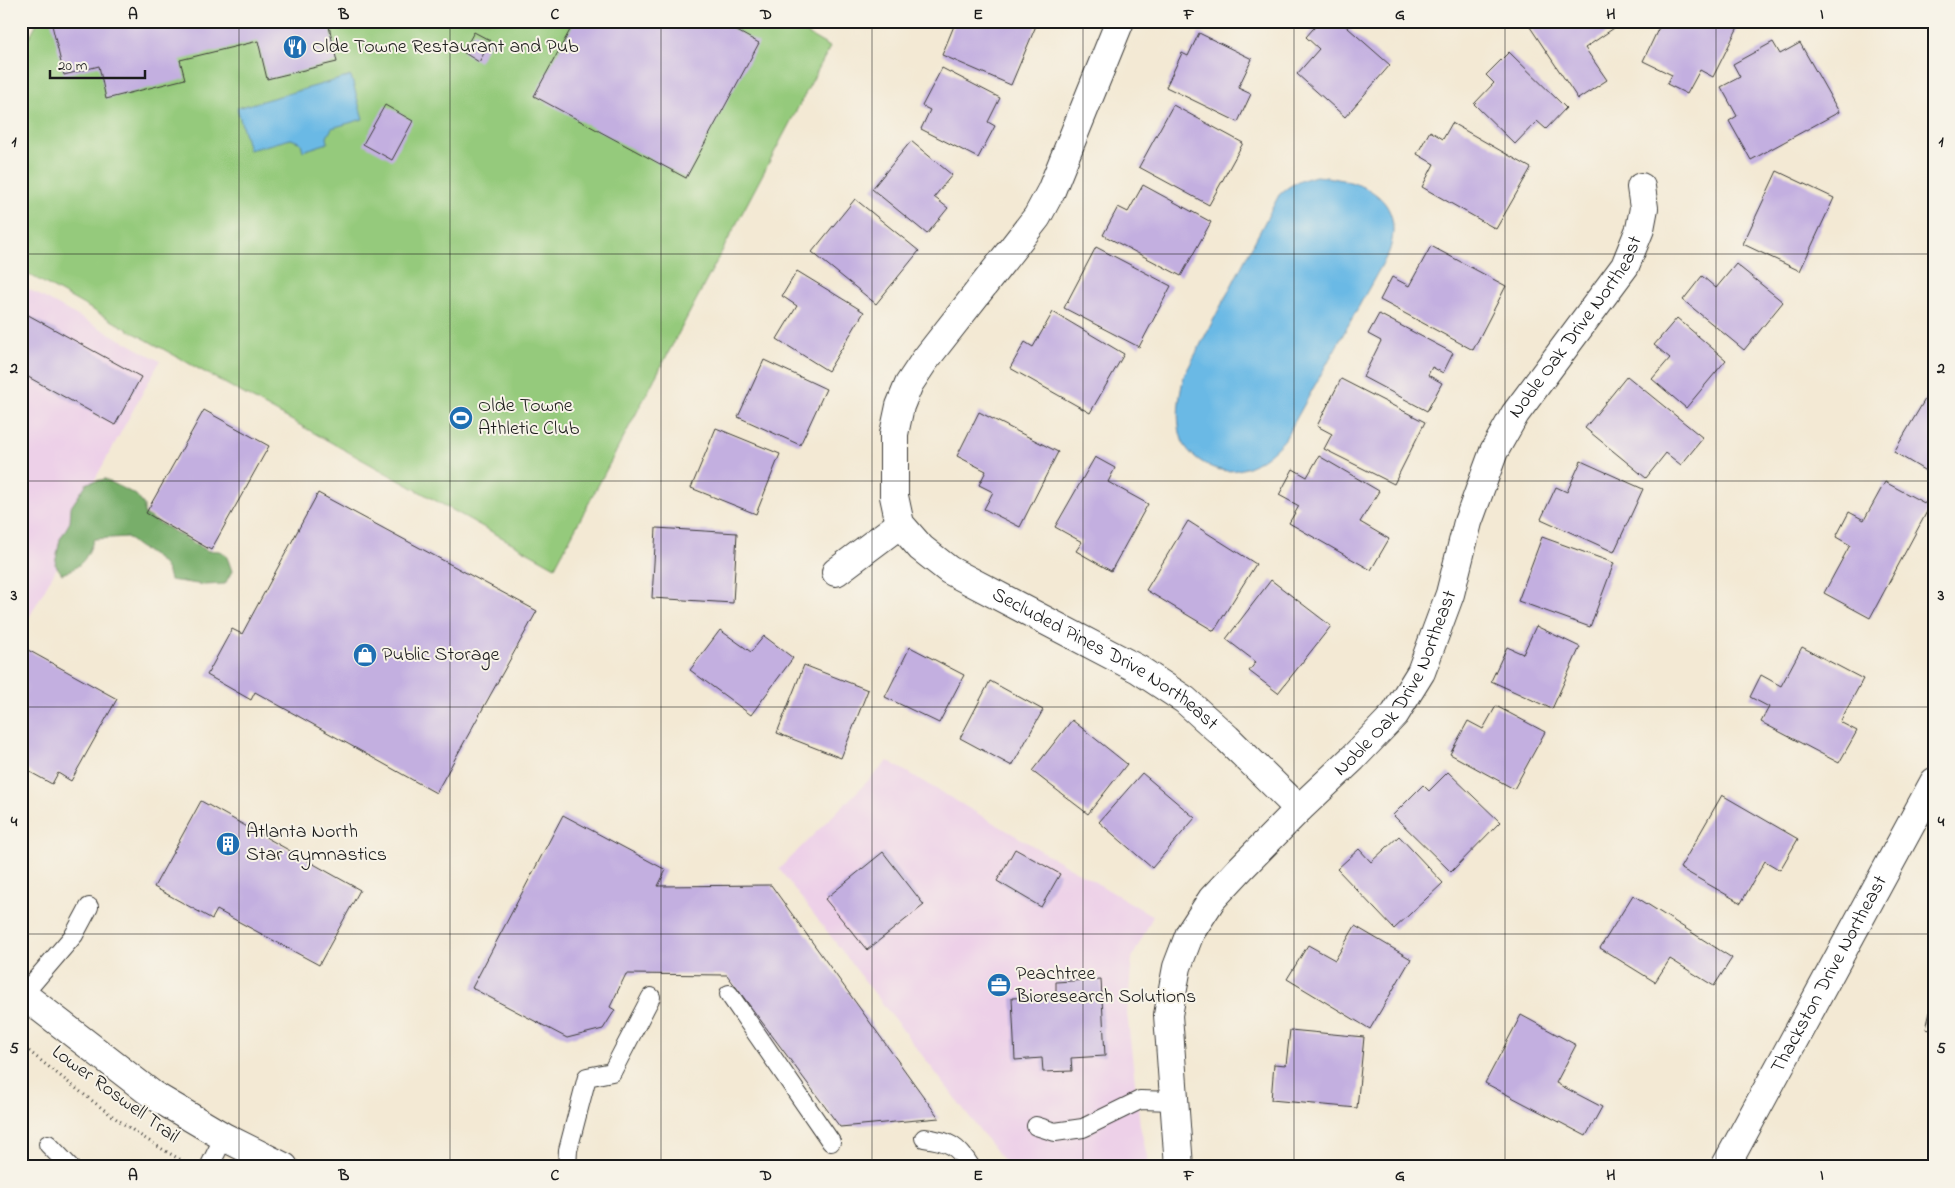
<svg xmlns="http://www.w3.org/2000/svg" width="1955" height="1188" font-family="'Indie Flower',sans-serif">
  <rect width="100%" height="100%" fill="#f7f3e8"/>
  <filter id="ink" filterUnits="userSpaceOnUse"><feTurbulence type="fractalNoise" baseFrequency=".02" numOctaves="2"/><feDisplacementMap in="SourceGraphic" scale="10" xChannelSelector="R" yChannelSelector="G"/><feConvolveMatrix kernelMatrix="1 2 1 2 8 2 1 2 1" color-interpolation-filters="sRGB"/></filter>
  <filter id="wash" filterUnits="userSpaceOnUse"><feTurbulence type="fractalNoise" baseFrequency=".0096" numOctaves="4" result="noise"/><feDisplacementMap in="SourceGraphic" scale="20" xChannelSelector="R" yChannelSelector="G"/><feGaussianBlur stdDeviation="1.12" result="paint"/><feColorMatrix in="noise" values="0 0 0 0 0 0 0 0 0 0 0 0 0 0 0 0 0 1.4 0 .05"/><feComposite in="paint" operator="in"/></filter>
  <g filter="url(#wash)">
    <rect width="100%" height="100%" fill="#f3e9d4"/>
    <!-- built -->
    <path fill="#edd0e8" d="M21,285L160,361L88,492L90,508L21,632Z
      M888,761L1153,916L1132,958L1127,1013L1140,1125L1148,1161L1145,1167H1008L779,869Z"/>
    <!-- green -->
    <path fill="#95ca7b" stroke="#58734c" d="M38,21H785L830,47L555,567L21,270V52Z"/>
    <!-- forest -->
    <path fill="#78ae6b" stroke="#4a6544" d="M105,479L136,495L144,505V514L208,551C227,549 226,555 232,571L225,584L204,585L170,580C167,563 157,559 144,550C138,547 132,542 127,537L94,539C86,559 83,566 62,574L55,564L60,539L70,522L71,507L87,483Z"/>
    <!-- water -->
    <path fill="#6bb9e5" stroke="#446a80" d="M351,76L363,119L332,128L327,137L328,143L303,151L301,143L291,139L249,150L237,108Z
      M1316,176C1362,180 1407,197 1389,252L1285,439C1264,463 1233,483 1202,462C1194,457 1186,450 1182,440C1175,419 1179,397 1184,376L1279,195C1290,184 1301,180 1316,176Z"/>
    <g id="blocks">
      <!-- building -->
      <path fill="#c3afe0" d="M51,21H331L329,26L337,62L267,79L258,41L180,60L185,79L106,99L99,66L64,75Z
        M357,21H374L369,28Z
        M575,21H719L759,43L686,178L534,96Z
        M956,21H1038L1011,85L942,55Z
        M1320,21H1340L1390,65L1345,117L1297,74L1319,49L1306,37Z
        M1526,21H1614L1617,26L1585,48L1607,80L1578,99Z
        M1662,21H1726L1738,27L1713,77L1700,70L1687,94L1667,84L1672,75L1643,61Z
        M474,32L491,41L479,62L463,52Z
        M1199,33L1252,59L1238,88L1251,94L1238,122L1166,87L1182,53L1188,56Z
        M1773,42L1780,54L1800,43L1839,112L1751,160L1729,121L1737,116L1721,87L1740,77L1733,64Z
        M1509,52L1566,108L1546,129L1537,121L1515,144L1474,104L1494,83L1486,75Z
        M942,68L1000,98L988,122L995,126L978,158L921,129L930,110L922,106Z
        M385,105L413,121L392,160L363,144Z
        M1173,105L1243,143L1209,205L1139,167Z
        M1452,123L1531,168L1496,229L1422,187L1434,164L1417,154L1430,131L1443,139Z
        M911,141L952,175L934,197L948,208L927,234L872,189Z
        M1777,171L1834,198L1800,271L1743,244Z
        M1143,185L1211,222L1181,276L1103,235L1118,207L1128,212Z
        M855,199L919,251L876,304L812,252Z
        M1431,246L1506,286L1473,350L1380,300L1392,277L1409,286Z
        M1096,247L1171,286L1139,347L1064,308Z
        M1736,264L1783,302L1744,350L1683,300L1702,276L1716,288Z
        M797,271L864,312L828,371L777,339L797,306L782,296Z
        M21,311L141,377L115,425L21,373Z
        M1053,312L1124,354L1090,413L1010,368L1025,342L1033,347Z
        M1379,314L1453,353L1443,373L1432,367L1428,375L1442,383L1427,411L1363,377L1381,341L1368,334Z
        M1677,318L1726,360L1686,408L1652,379L1670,358L1654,345Z
        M764,360L826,389L800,445L738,417Z
        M1627,376L1703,438L1681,465L1666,453L1646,478L1585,428Z
        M1341,379L1425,422L1394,484L1324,449L1332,434L1317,426Z
        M1934,384V476L1894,452Z
        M204,410L269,446L211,550L146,513Z
        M979,412L1058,452L1020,527L984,509L993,492L979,485L986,471L957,456Z
        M716,428L780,454L756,514L691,488Z
        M1319,456L1379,491L1360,522L1389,539L1371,570L1289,523L1299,506L1279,495L1293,469L1307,477Z
        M1095,457L1115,468L1108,482L1148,504L1111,571L1076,551L1082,542L1055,527Z
        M1581,461L1643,489L1614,552L1541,519L1556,487L1567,492Z
        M1885,482L1930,506L1870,618L1824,593L1850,545L1836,537L1849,512L1864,520Z
        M318,493L537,611L436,793L255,692L251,700L207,675L232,629L242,634Z
        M1188,521L1256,564L1214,631L1146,590Z
        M656,528L737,533L733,603L652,598Z
        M1542,537L1614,563L1590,627L1518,601Z
        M1271,580L1331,626L1278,693L1249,671L1256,662L1226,639Z
        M1536,626L1580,647L1552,709L1491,681L1507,647L1523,654Z
        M720,630L751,652L764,636L793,658L751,715L690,670Z
        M910,647L964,675L939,723L885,697Z
        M1802,647L1863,679L1840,722L1857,731L1839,763L1761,722L1769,707L1750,697L1761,675L1781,686Z
        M28,650L117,699L71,781L58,773L52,784L21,767V663Z
        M804,665L868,690L841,758L777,733Z
        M990,681L1043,710L1012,766L960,738Z
        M1496,706L1545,732L1514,789L1450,754L1468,721L1483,729Z
        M1072,720L1127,764L1088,814L1032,771Z
        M1448,772L1500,822L1451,872L1393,815L1423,785L1429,791Z
        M1142,773L1195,818L1152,868L1099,822Z
        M1722,795L1798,839L1780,870L1765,861L1741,903L1680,868Z
        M201,801L360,890L319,965L217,910L212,919L154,887Z
        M563,815L666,870L658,886L771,885L939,1118L840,1127L727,975L626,974L610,1007L615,1010L603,1029L567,1038L472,988Z
        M1399,836L1443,883L1394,929L1337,869L1359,849L1371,862Z
        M1015,849L1060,874L1041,907L997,881Z
        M883,852L924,905L867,950L825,899Z
        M1633,895L1732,958L1714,986L1670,959L1655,982L1600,948Z
        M1355,926L1411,959L1370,1029L1287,979L1308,945L1335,960Z
        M1101,979L1105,1056L1071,1058L1072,1071L1043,1072L1042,1058L1015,1060L1012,998L1056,996V982Z
        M1933,999H1934V1031L1926,1029Z
        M1521,1015L1576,1045L1556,1083L1602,1107L1586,1136L1485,1083Z
        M1290,1030L1364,1037L1357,1108L1271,1100L1274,1064L1286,1065Z"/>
    </g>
  </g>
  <g filter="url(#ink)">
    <use href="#blocks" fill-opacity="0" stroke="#3c3b38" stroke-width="1"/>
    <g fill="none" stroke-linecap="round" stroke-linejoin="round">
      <!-- service casing -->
      <g stroke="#3c3b38" stroke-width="20">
        <path id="service" d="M729,994L831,1142
          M21,997L74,935L89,907
          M1036,1126L1055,1132L1083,1128L1140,1100L1174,1101
          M924,1138C949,1141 958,1146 971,1167
          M48,1144L70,1167
          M209,1167L224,1137
          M567,1167L568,1150L587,1077L612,1072L651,997"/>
      </g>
      <!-- minor casing -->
      <g stroke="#3c3b38" stroke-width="30">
        <g id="minor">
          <path id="s1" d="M1120,21L1051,191L1037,217L925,360L909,384L900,406L894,434V496L900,524L921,548L949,570L1138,669L1185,700L1227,738L1299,809"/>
          <path d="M836,572L900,524"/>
          <path id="s2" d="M1179,1167L1168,1015L1177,967L1190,933L1212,899L1241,868L1299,809L1353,758L1395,714L1421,672L1450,594L1468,522L1494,451L1515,414L1625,266L1640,229L1644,208L1641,187"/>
          <path id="s3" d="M1725,1167L1934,782"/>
        </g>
      </g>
      <!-- tertiary casing -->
      <g stroke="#3c3b38" stroke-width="30">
        <path id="tertiary" d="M21,993L153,1095L224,1137L284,1167"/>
      </g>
      <!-- path -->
      <path stroke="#3c3b38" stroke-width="3" stroke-dasharray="1 4" stroke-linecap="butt" d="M21,1045C75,1087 125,1130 185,1162"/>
      <!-- service -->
      <use href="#service" stroke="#fff" stroke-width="18"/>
      <!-- minor -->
      <use href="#minor" stroke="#fff" stroke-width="28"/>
      <!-- tertiary -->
      <use href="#tertiary" stroke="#fff" stroke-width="28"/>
    </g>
  </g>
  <!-- grid -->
  <path fill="none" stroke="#1c1c1c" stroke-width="1" stroke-opacity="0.55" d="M239,21V1167M450,21V1167M661,21V1167M872,21V1167M1083,21V1167M1294,21V1167M1505,21V1167M1716,21V1167M21,254H1934M21,481H1934M21,707H1934M21,934H1934"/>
  <!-- icons -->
  <defs>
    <g id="restaurant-disc" transform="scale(1.25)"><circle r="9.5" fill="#1f6fb2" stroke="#f7f3e8"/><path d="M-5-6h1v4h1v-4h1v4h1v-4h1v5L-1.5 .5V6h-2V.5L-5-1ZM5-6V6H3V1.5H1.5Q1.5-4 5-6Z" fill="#fff"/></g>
    <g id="stadium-disc" transform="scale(1.25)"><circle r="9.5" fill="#1f6fb2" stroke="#f7f3e8"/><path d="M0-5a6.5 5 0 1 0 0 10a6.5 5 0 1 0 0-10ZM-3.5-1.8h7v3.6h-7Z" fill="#fff"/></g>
    <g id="shop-disc" transform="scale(1.25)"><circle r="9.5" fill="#1f6fb2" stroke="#f7f3e8"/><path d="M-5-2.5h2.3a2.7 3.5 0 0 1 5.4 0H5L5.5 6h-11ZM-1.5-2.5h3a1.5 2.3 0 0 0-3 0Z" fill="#fff"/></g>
    <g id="building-disc" transform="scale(1.25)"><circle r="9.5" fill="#1f6fb2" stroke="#f7f3e8"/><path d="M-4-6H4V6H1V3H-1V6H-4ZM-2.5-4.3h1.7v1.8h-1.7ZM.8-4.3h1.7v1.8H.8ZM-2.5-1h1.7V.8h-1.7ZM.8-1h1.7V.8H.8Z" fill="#fff"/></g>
    <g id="office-disc" transform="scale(1.25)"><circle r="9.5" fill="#1f6fb2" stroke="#f7f3e8"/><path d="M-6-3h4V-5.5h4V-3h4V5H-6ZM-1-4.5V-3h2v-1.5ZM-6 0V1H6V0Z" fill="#fff"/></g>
  </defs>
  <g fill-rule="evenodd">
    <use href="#restaurant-disc" x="295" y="47"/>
    <use href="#stadium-disc" x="461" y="418"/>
    <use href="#shop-disc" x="365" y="655"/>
    <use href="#building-disc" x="228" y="844"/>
    <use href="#office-disc" x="999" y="985"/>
  </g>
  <g text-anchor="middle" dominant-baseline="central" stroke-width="4" stroke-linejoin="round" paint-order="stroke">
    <!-- poi labels -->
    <g font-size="20" fill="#1c1c1c" stroke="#f7f3e8" text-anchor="start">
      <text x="312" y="47">Olde Towne Restaurant and Pub</text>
      <text x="478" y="406">Olde Towne<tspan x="478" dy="23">Athletic Club</tspan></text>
      <text x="382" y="655">Public Storage</text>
      <text x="246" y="832">Atlanta North<tspan x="246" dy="23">Star Gymnastics</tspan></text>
      <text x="1016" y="974">Peachtree<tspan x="1016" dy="23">Bioresearch Solutions</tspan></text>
    </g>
    <!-- street labels -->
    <g font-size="20" fill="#1c1c1c" stroke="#f7f3e8">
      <text stroke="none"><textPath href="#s2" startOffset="970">Noble Oak Drive Northeast</textPath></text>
      <text stroke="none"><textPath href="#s1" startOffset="814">Secluded Pines Drive Northeast</textPath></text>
      <text stroke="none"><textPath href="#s2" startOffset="565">Noble Oak Drive Northeast</textPath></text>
      <text stroke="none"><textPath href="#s3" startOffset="219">Thackston Drive Northeast</textPath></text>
      <text transform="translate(115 1095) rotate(36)">Lower Roswell Trail</text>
    </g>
  </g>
  <!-- margin -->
  <rect width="1955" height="1188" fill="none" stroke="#f7f3e8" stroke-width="55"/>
  <!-- scale -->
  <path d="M50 70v8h95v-8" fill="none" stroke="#1c1c1c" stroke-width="2.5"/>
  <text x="58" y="70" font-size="15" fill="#1c1c1c" stroke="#f7f3e8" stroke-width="4" paint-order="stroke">20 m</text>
  <rect x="28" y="28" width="1900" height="1132" fill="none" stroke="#1c1c1c" stroke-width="2"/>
  <g font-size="16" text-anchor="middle" font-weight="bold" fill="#1c1c1c">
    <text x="133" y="19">A</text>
    <text x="344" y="19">B</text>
    <text x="555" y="19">C</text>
    <text x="766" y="19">D</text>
    <text x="978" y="19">E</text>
    <text x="1189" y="19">F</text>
    <text x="1400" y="19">G</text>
    <text x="1611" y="19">H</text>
    <text x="1822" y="19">I</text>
    <text x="14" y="146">1</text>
    <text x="1941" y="146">1</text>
    <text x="14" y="373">2</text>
    <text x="1941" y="373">2</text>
    <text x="14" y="600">3</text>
    <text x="1941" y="600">3</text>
    <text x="14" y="826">4</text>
    <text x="1941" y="826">4</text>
    <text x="14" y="1053">5</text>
    <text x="1941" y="1053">5</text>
    <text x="133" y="1180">A</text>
    <text x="344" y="1180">B</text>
    <text x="555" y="1180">C</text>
    <text x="766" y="1180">D</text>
    <text x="978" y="1180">E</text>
    <text x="1189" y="1180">F</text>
    <text x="1400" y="1180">G</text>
    <text x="1611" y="1180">H</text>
    <text x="1822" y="1180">I</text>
  </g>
</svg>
